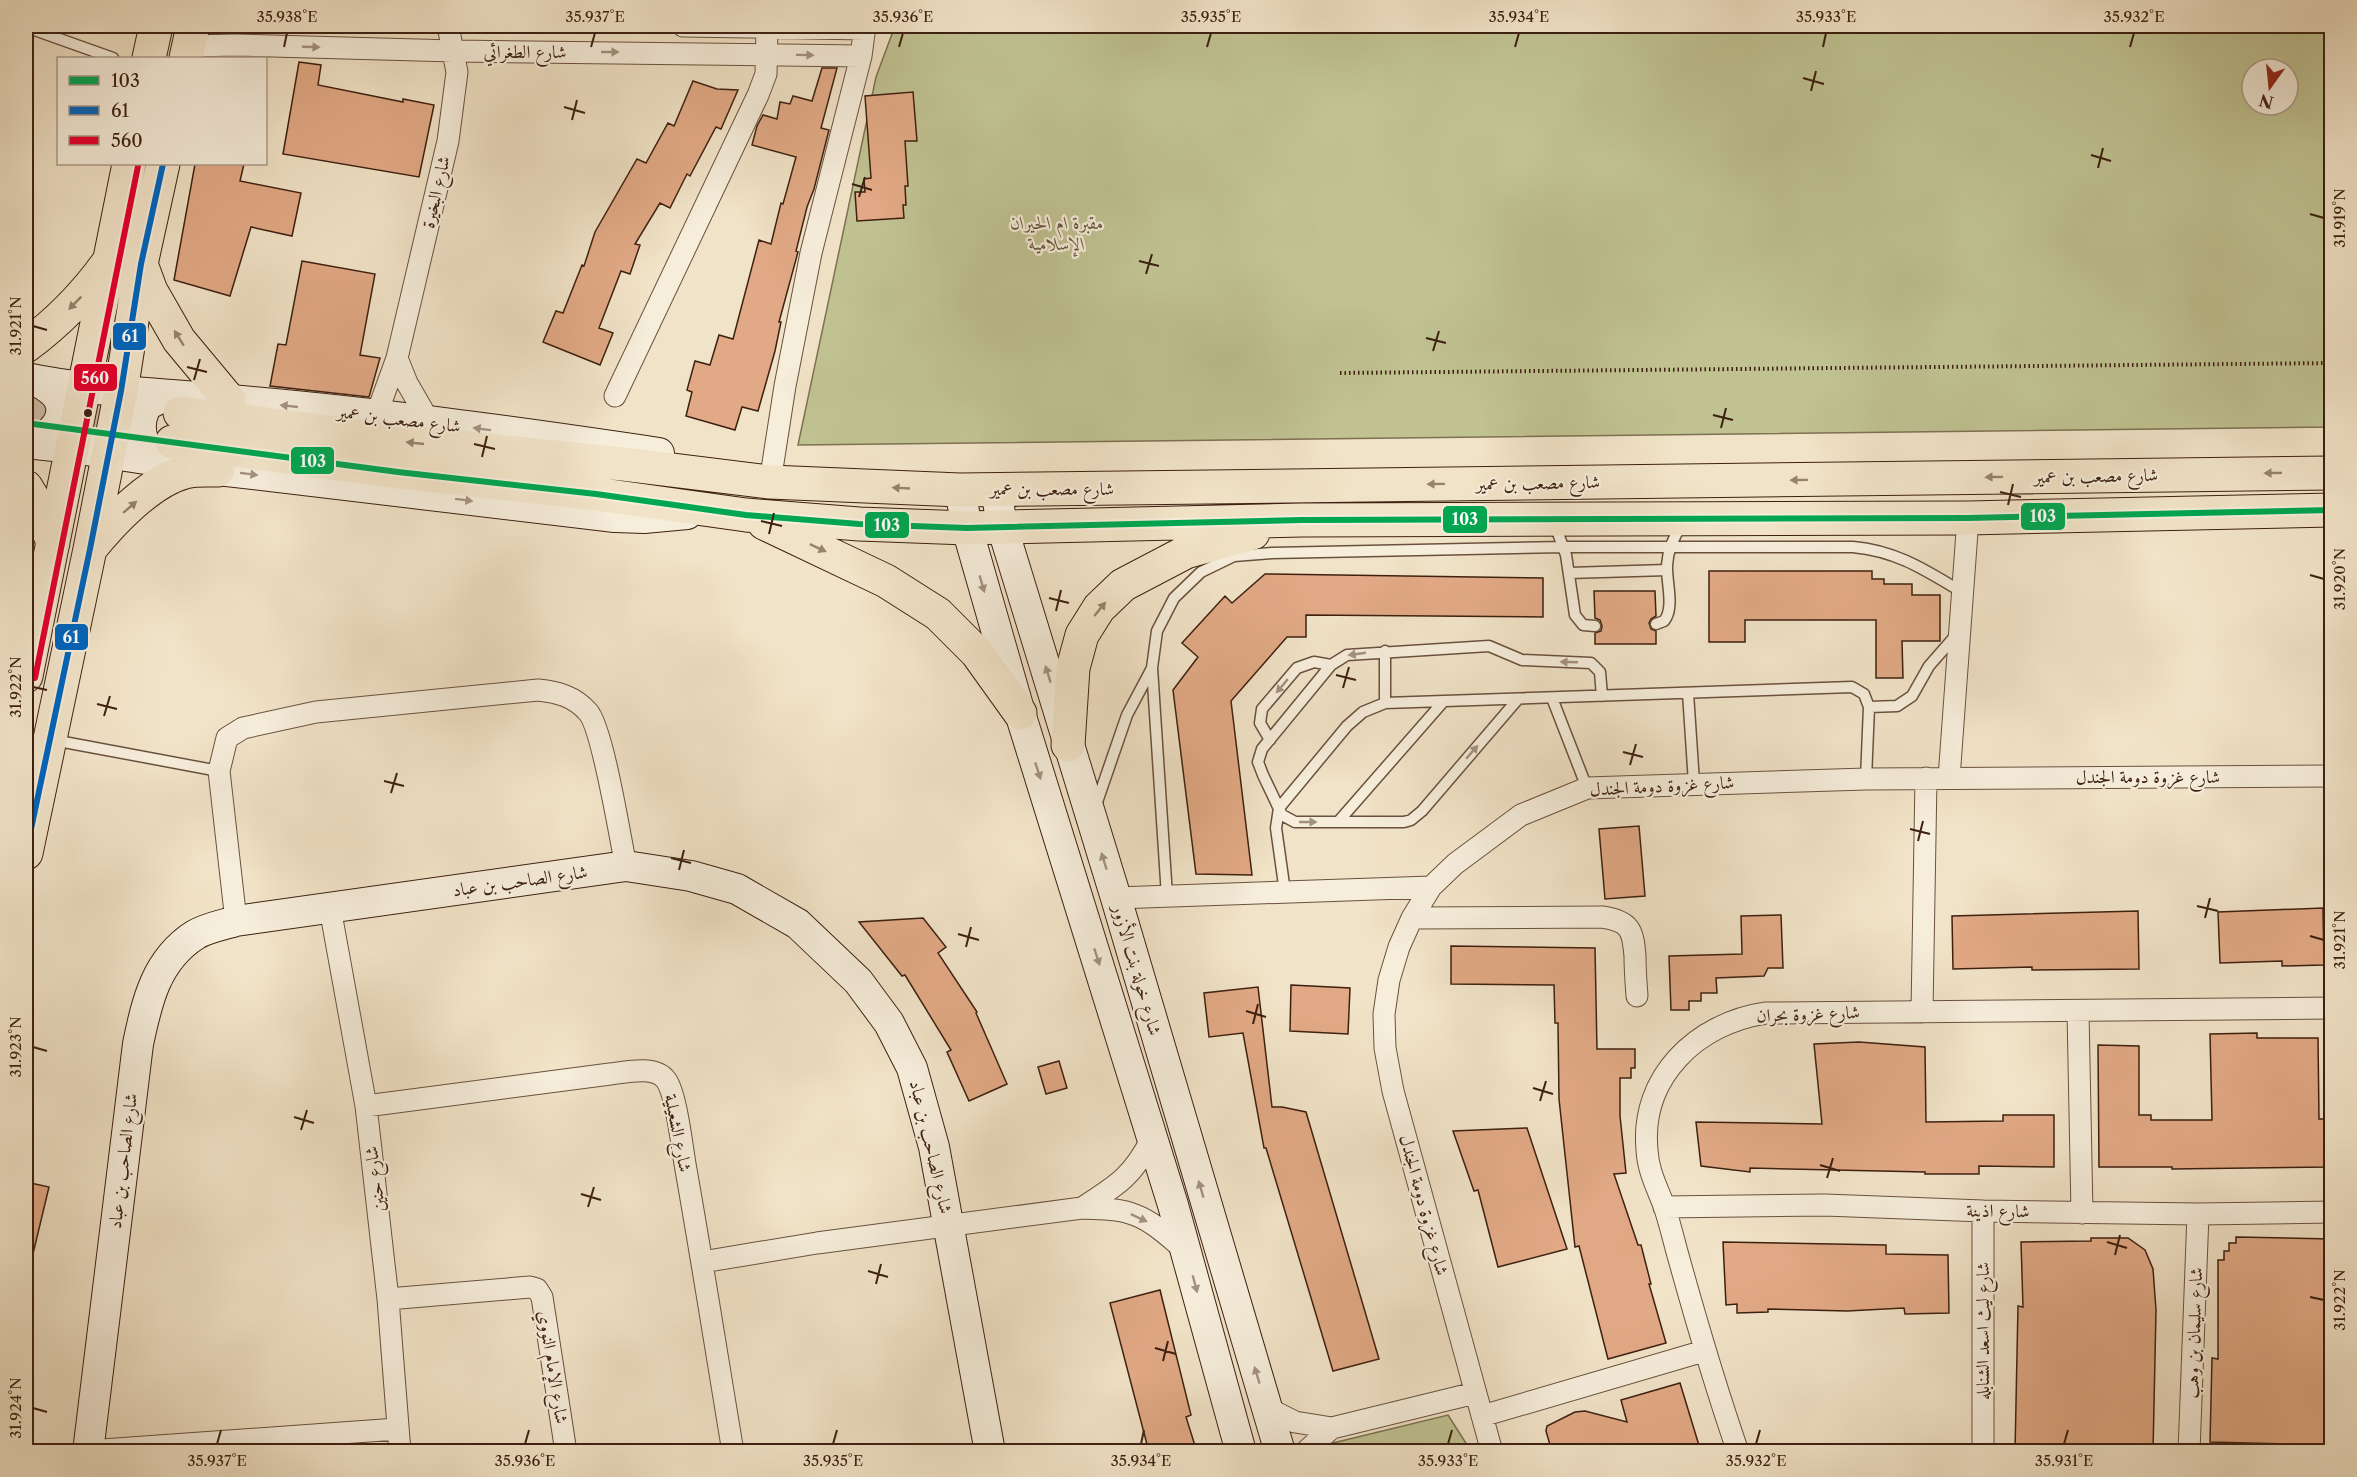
<svg xmlns="http://www.w3.org/2000/svg" width="2357" height="1477" font-family="'Libre Caslon Text',Amiri,serif">
  <rect width="100%" height="100%" fill="#f1e3c7"/>
  <filter id="stains"><feTurbulence type="fractalNoise" baseFrequency=".00333" numOctaves="4"/><feColorMatrix values="0 0 0 0 .2 0 0 0 0 .09 0 0 0 0 .02 0 0 0 .5 -.17"/></filter>
  <radialGradient id="worn" r=".72"><stop offset=".6" stop-color="#630" stop-opacity="0"/><stop offset="1" stop-color="#630" stop-opacity=".3"/></radialGradient>
  <!-- green -->
  <path fill="#c0c292" stroke="#7e7152" stroke-width="1.5" fill-rule="evenodd" d="M895,26H2331V427L798,445L876,77ZM2252,69H2288V105H2252Z
    M1448,1415L1471,1451H1327L1333,1443Z"/>
  <!-- building -->
  <path fill="#e1a985" stroke="#3d2011" stroke-width="1.5" d="M299,62L321,65L318,85L403,102V99L434,105L419,177L283,154Z
    M822,68H837L821,128L829,130L814,189L807,207L796,251L798,252L779,322H781L775,351L758,411L742,407L735,430L686,416L692,392L687,390L695,361L710,365L719,335L733,339L759,240L771,244L781,203L783,204L796,157L752,145L757,126L763,115L777,119L780,102L790,104L793,96L812,101Z
    M693,81L717,89L738,90L721,129L716,127L690,176L687,174L670,208L660,203L635,244L640,245L630,274L621,271L599,328L613,333L600,365L543,342L556,311L563,313L582,265L584,266L595,232L637,159L646,163L668,123L674,126Z
    M913,92L917,141H905L908,186H905L906,205H903L904,218L857,221L855,192H865L864,179L871,178L865,96Z
    M195,164H244L240,181L301,193L292,236L251,227L230,296L174,280Z
    M302,261L375,274L360,355L380,358L369,397L270,386L278,344L286,345Z
    M1709,571H1872V579H1884V584H1912V595H1940V641H1902L1903,678H1876V620H1745V642H1709Z
    M1265,574L1543,578V617L1306,615V637H1287L1231,701L1252,875L1196,874L1173,690L1198,657L1182,643L1225,596L1232,603Z
    M1594,591H1655L1656,616L1651,619L1649,623L1651,629L1656,631V644H1595V633L1601,631L1602,626L1600,620L1595,618Z
    M1639,826L1645,896L1605,899L1599,829Z
    M2323,908L2324,965L2282,966V961L2220,963L2218,912Z
    M2138,911L2139,969L2032,970V967L1953,969L1952,916Z
    M1781,915L1783,968H1768L1764,976L1716,978L1717,993H1701V1001H1689V1010H1671L1669,956L1742,954L1741,916Z
    M923,918L946,947L938,953L977,1012L976,1013L1007,1084L969,1101L947,1052L951,1050L905,975L902,976L859,922Z
    M1451,946L1595,948L1597,1049H1635V1068H1631V1078H1620V1116L1626,1173L1614,1174L1638,1245H1641L1651,1284H1649L1666,1343L1608,1359L1579,1246L1575,1247L1559,1099L1558,1023H1555L1554,985L1451,984Z
    M1291,985L1350,988L1348,1034L1290,1031Z
    M1258,987L1272,1107H1282L1306,1112L1379,1359L1333,1371L1266,1148H1264L1243,1033L1209,1037L1204,993Z
    M2257,1033V1038H2318L2319,1119H2331V1167L2172,1169V1167H2099L2098,1045L2139,1046V1115H2151V1120H2212L2210,1034Z
    M1859,1042L1925,1047L1926,1122L2003,1121V1115H2054V1167L1979,1166V1174H1925V1172L1750,1168V1172L1701,1166L1696,1122L1822,1124L1814,1044Z
    M1059,1061L1067,1088L1046,1094L1038,1067Z
    M1527,1128L1567,1249L1498,1267L1478,1190L1474,1191L1453,1131Z
    M26,1182L49,1187L32,1258L26,1257Z
    M2236,1237L2331,1239V1445L2210,1442L2212,1358L2218,1359V1260H2224V1251H2229V1243H2236Z
    M2091,1238H2128L2145,1250L2153,1269L2156,1310L2153,1452H2015L2018,1306L2023,1307L2021,1242L2091,1241Z
    M1723,1242L1886,1245V1254L1948,1255L1949,1313L1905,1314L1904,1308L1847,1311L1768,1309V1312L1737,1313V1304L1726,1305Z
    M1160,1290L1191,1415L1186,1417L1197,1452H1149L1110,1303Z
    M1680,1383L1701,1452H1552L1546,1431L1547,1426L1575,1412L1585,1411L1627,1422L1621,1400Z"/>
  <g fill="none" stroke-linecap="round" stroke-linejoin="round">
    <!-- highway-tunnel -->
    <path stroke="#cdbca3" stroke-width="33" stroke-dasharray="33 16" stroke-linecap="butt" d="M26,396L145,409
      M26,423L140,438"/>
    <!-- lane casing -->
    <g stroke="#6a513e" stroke-width="13">
      <path id="lane" d="M26,27L113,58
        M1555,525L1566,555L1575,615L1583,625L1595,626
        M1569,573L1667,570
        M1656,624L1664,621C1675,608 1666,581 1667,565C1668,550 1674,536 1682,525
        M1688,693L1694,783
        M1552,698L1587,788
        M1518,699L1422,811L1411,820L1404,822H1295L1282,815L1263,775L1258,762L1262,749L1331,665L1347,655L1489,646L1522,660L1591,663L1600,672L1602,696
        M1385,703V651
        M1869,707L1897,706L1912,696L1929,666L1957,634
        M53,740L219,771
        M1270,740L1260,723L1262,709L1297,668L1314,662L1331,665
        M1096,805L1127,715L1152,668
        M1338,822L1443,702
        M1285,892L1276,828L1279,808L1347,726L1363,712L1385,703L1852,687L1864,694L1869,707L1866,779
        M1167,896L1152,668L1157,631L1174,598L1201,572L1234,556L1272,553L1564,547H1853C1897,551 1925,570 1962,592"/>
    </g>
    <!-- street casing -->
    <g stroke="#6a513e" stroke-width="23">
      <path id="street" d="M683,26L865,29
        M189,46L235,45L454,51L861,56
        M397,358L407,383L430,423
        M615,396L758,95L766,74L767,26
        M376,416L397,358L448,141L457,72L448,26
        M770,482L785,386L811,253L861,56L865,26
        M1949,778L1968,518
        M1116,898L1431,887
        M330,908L366,1106L388,1299L400,1452
        M1412,918L1602,917C1630,921 1633,930 1635,956C1635,969 1636,983 1637,996
        M236,921L219,771L227,738L243,728L316,712L538,690C557,692 574,696 588,712C603,729 620,838 626,866
        M2078,1011L2082,1213
        M1922,1012L1926,778
        M366,1106L610,1074C627,1072 655,1065 666,1080C676,1093 682,1146 685,1164C702,1260 717,1356 733,1452
        M1664,1207L1825,1205L1983,1211L2198,1214L2332,1212
        M1082,1208C1118,1185 1133,1176 1152,1138
        M1983,1211V1452
        M702,1262L817,1243L1082,1208C1099,1209 1119,1208 1135,1215C1154,1222 1170,1238 1186,1251
        M388,1299L530,1287L537,1289L542,1297L566,1452
        M1267,1408L1295,1422L1332,1428L1475,1393
        M1482,1416L1704,1351
        M88,1451L397,1429
        M1305,1452L1332,1428
        M1492,1452L1393,1091L1385,1048L1384,1014L1389,980L1399,947L1412,918L1431,887L1455,864L1521,815L1587,788L1866,779L2332,776
        M1738,1452C1716,1388 1697,1324 1679,1259C1674,1242 1670,1223 1664,1206C1657,1187 1648,1171 1647,1150C1640,1077 1697,1023 1766,1013L2332,1008
        M2189,1452L2198,1214"/>
    </g>
    <!-- secondary casing -->
    <g stroke="#3d2011" stroke-width="32">
      <path id="secondary" d="M26,378C92,392 162,393 229,400C373,412 517,432 659,453
        M26,443L73,448L218,470L615,517L644,518L687,514
        M31,444C47,437 69,421 59,400C55,391 45,386 37,381
        M155,459C140,443 136,424 147,405L166,395
        M996,489L1002,526L1116,898L1280,1452
        M960,490L967,528L1020,713L1173,1205L1241,1452
        M88,1452L138,1044C147,1001 156,960 195,935C206,928 223,925 236,921L626,866L691,876L737,889L798,924L858,981L889,1023L912,1068L934,1147L990,1452"/>
    </g>
    <!-- highway casing -->
    <g stroke="#3d2011" stroke-width="35">
      <path id="highway" d="M149,58L156,26
        M186,58L193,26
        M141,264L151,291L179,340L229,400
        M26,346C57,323 84,296 107,264
        M180,413L410,442L623,464L770,482L960,490L2332,473
        M172,442L398,472L596,494L746,515L859,524L967,528L1302,520L1968,518L2332,510
        M26,487L42,514L53,543
        M764,523L886,581L938,614L977,653L1020,713
        M90,549C112,522 150,481 185,472C195,469 208,470 218,470
        M26,676L129,164
        M1068,745L1073,668L1082,635L1099,608L1123,585L1186,552L1253,533
        M26,853L90,549L121,391L141,264L163,164"/>
    </g>
    <!-- path -->
    <path stroke="#3d2011" stroke-width="4" stroke-dasharray="1.5 3" stroke-linecap="butt" d="M1340,373L2332,363"/>
    <!-- lane -->
    <use href="#lane" stroke="#f6eddb" stroke-width="10"/>
    <!-- street -->
    <use href="#street" stroke="#f6eddb" stroke-width="21"/>
    <!-- secondary -->
    <use href="#secondary" stroke="#f6eddb" stroke-width="30"/>
    <!-- highway -->
    <use href="#highway" stroke="#f1e3c7" stroke-width="33"/>
    <!-- bus-1 casing -->
    <g stroke="#f6eddb" stroke-width="10">
      <path id="bus-1" d="M26,423L398,472L596,494L746,515L859,524L967,528L1302,520L1968,518L2332,510"/>
    </g>
    <!-- bus-2 casing -->
    <g stroke="#f6eddb" stroke-width="10">
      <path id="bus-2" d="M26,853L90,549L121,391L141,264L163,164"/>
    </g>
    <!-- bus-3 casing -->
    <g stroke="#f6eddb" stroke-width="10">
      <path id="bus-3" d="M35,678L138,166"/>
    </g>
    <!-- bus-1 -->
    <use href="#bus-1" stroke="#00a651" stroke-width="6"/>
    <!-- bus-2 -->
    <use href="#bus-2" stroke="#0065bd" stroke-width="6"/>
    <!-- bus-3 -->
    <use href="#bus-3" stroke="#e4002b" stroke-width="6"/>
  </g>
  <!-- one-way arrows -->
  <defs><path id="oneway-solid" d="M-6-.8H1V-3.2L6.5 0L1 3.2V.8H-6Z" transform="scale(1.5)"/></defs>
  <g fill="#a39180">
    <use href="#oneway-solid" transform="translate(311 47) rotate(2)"/>
    <use href="#oneway-solid" transform="translate(610 52)"/>
    <use href="#oneway-solid" transform="translate(805 55) rotate(1)"/>
    <use href="#oneway-solid" transform="translate(289 406) rotate(-174)"/>
    <use href="#oneway-solid" transform="translate(482 429) rotate(-173)"/>
    <use href="#oneway-solid" transform="translate(249 474) rotate(7)"/>
    <use href="#oneway-solid" transform="translate(464 500) rotate(7)"/>
    <use href="#oneway-solid" transform="translate(982 584) rotate(74)"/>
    <use href="#oneway-solid" transform="translate(1357 654) rotate(172)"/>
    <use href="#oneway-solid" transform="translate(1569 662) rotate(-178)"/>
    <use href="#oneway-solid" transform="translate(1048 674) rotate(-107)"/>
    <use href="#oneway-solid" transform="translate(1282 686) rotate(130)"/>
    <use href="#oneway-solid" transform="translate(1472 752) rotate(-49)"/>
    <use href="#oneway-solid" transform="translate(1038 771) rotate(72)"/>
    <use href="#oneway-solid" transform="translate(1308 822)"/>
    <use href="#oneway-solid" transform="translate(1104 861) rotate(-107)"/>
    <use href="#oneway-solid" transform="translate(1097 957) rotate(72)"/>
    <use href="#oneway-solid" transform="translate(1201 1189) rotate(-106)"/>
    <use href="#oneway-solid" transform="translate(1139 1218) rotate(25)"/>
    <use href="#oneway-solid" transform="translate(1195 1284) rotate(75)"/>
    <use href="#oneway-solid" transform="translate(1257 1375) rotate(-107)"/>
  </g>
  <g fill="#97826c">
    <use href="#oneway-solid" transform="translate(75 303) rotate(135)"/>
    <use href="#oneway-solid" transform="translate(179 338) rotate(-122)"/>
    <use href="#oneway-solid" transform="translate(415 443) rotate(-174)"/>
    <use href="#oneway-solid" transform="translate(2273 473) rotate(179)"/>
    <use href="#oneway-solid" transform="translate(1994 477) rotate(179)"/>
    <use href="#oneway-solid" transform="translate(1799 480) rotate(179)"/>
    <use href="#oneway-solid" transform="translate(1436 484) rotate(179)"/>
    <use href="#oneway-solid" transform="translate(901 488) rotate(-177)"/>
    <use href="#oneway-solid" transform="translate(130 507) rotate(-41)"/>
    <use href="#oneway-solid" transform="translate(818 548) rotate(25)"/>
    <use href="#oneway-solid" transform="translate(1100 609) rotate(-51)"/>
  </g>
  <!-- ticks -->
  <path fill="none" stroke="#3d2011" stroke-width="2" d="M284,47L287,33M591,47L595,33M899,47L903,33M1207,47L1211,33M1515,47L1519,33M1823,47L1826,33M2130,47L2134,33M1803,78L1824,84M1811,91L1816,71M564,107L585,113M572,120L577,100M2091,155L2111,161M2098,168L2103,148M852,184L872,190M859,197L865,177M2310,214L2324,218M1139,261L1159,266M1146,274L1152,254M33,326L47,330M1426,338L1446,343M1433,351L1439,331M187,367L207,372M194,380L200,359M1713,415L1733,420M1721,428L1726,408M474,444L495,449M482,457L487,436M2000,492L2021,497M2008,505L2013,484M761,521L782,526M769,534L774,513M2310,575L2324,579M1049,598L1069,603M1056,611L1061,590M1336,675L1356,680M33,687L47,690M1343,688L1349,667M97,704L117,709M104,716L110,696M1623,752L1643,757M1630,765L1636,744M384,781L404,786M391,793L397,773M1910,829L1930,834M1918,841L1923,821M671,858L691,863M679,870L684,850M2197,906L2218,911M2205,918L2210,898M958,934L979,940M2310,936L2324,940M966,947L971,927M1246,1011L1266,1017M1253,1024L1258,1004M33,1047L47,1051M1533,1088L1553,1094M1540,1101L1546,1081M294,1117L314,1123M301,1130L307,1110M1820,1165L1840,1171M1827,1178L1833,1158M581,1194L601,1200M588,1207L594,1187M2107,1242L2127,1248M2115,1255L2120,1235M868,1271L888,1277M876,1284L881,1264M2310,1297L2324,1300M1155,1348L1176,1354M1163,1361L1168,1341M33,1408L47,1412M217,1444L221,1430M525,1444L529,1430M833,1444L837,1430M1141,1444L1144,1430M1448,1444L1452,1430M1756,1444L1760,1430M2064,1444L2068,1430"/>
  <!-- markers -->
  <circle fill="#3d2011" stroke="#f6eddb" stroke-width="2" cx="88" cy="413" r="5"/>
  <g text-anchor="middle" dominant-baseline="central" stroke-width="4.5" stroke-linejoin="round" paint-order="stroke">
    <!-- street labels -->
    <g font-size="18" fill="#3d2011" stroke="#f6eddb">
      <text x="525" y="52">شارع الطغرائي</text>
      <text transform="translate(436 192) rotate(-77)">شارع البخيرة</text>
      <text transform="translate(399 419) rotate(7)">شارع مصعب بن عمير</text>
      <text transform="translate(2096 476) rotate(-1)">شارع مصعب بن عمير</text>
      <text transform="translate(1538 483) rotate(-1)">شارع مصعب بن عمير</text>
      <text x="1052" y="489">شارع مصعب بن عمير</text>
      <text x="2148" y="777">شارع غزوة دومة الجندل</text>
      <text transform="translate(1662 786) rotate(-3)">شارع غزوة دومة الجندل</text>
      <text transform="translate(520 881) rotate(-8)">شارع الصاحب بن عباد</text>
      <text transform="translate(1137 970) rotate(74)">شارع خولة بنت الأزور</text>
      <text transform="translate(1808 1014) rotate(-2)">شارع غزوة بحران</text>
      <text transform="translate(678 1133) rotate(79)">شارع الشعيلية</text>
      <text transform="translate(931 1147) rotate(77)">شارع الصاحب بن عباد</text>
      <text transform="translate(123 1161) rotate(-83)">شارع الصاحب بن عباد</text>
      <text transform="translate(375 1179) rotate(-97)">شارع حنين</text>
      <text transform="translate(1424 1205) rotate(75)">شارع غزوة دومة الجندل</text>
      <text transform="translate(1998 1211) rotate(1)">شارع اذينة</text>
      <text transform="translate(1983 1331) rotate(-90)">شارع ليث اسعد الشنابله</text>
      <text transform="translate(2194 1333) rotate(-88)">شارع سليمان بن وهب</text>
      <text transform="translate(553 1367) rotate(81)">شارع الإمام النووي</text>
    </g>
    <!-- park labels -->
    <g font-size="18" font-style="italic" fill="#645138" stroke="#f6eddb">
      <text x="1057" y="223">مقبرة ام الحيران<tspan x="1057" dy="21">الإسلامية</tspan></text>
    </g>
  </g>
  <g stroke="#f6eddb" stroke-width="2">
    <rect x="112" y="322" width="35" height="29" rx="6" fill="#0065bd"/>
    <rect x="73" y="363" width="45" height="29" rx="6" fill="#e4002b"/>
    <rect x="290" y="446" width="45" height="29" rx="6" fill="#00a651"/>
    <rect x="2020" y="502" width="46" height="29" rx="6" fill="#00a651"/>
    <rect x="1442" y="505" width="46" height="29" rx="6" fill="#00a651"/>
    <rect x="864" y="511" width="46" height="28" rx="6" fill="#00a651"/>
    <rect x="54" y="623" width="35" height="28" rx="6" fill="#0065bd"/>
  </g>
  <g font-size="16" text-anchor="middle" font-weight="bold" fill="#fff">
    <text x="130" y="342">61</text>
    <text x="95" y="384">560</text>
    <text x="313" y="467">103</text>
    <text x="2043" y="522">103</text>
    <text x="1465" y="525">103</text>
    <text x="887" y="531">103</text>
    <text x="71" y="643">61</text>
  </g>
  <!-- margin -->
  <rect width="2357" height="1477" fill="none" stroke="#f1e3c7" stroke-width="66"/>
  <!-- legend -->
  <rect x="57" y="57" width="210" height="108" fill="#f6eddb" stroke="#ac9b8a" stroke-width="1.5"/>
  <rect x="69" y="76" width="30" height="9" fill="#00a651" stroke="#ac9b8a" stroke-width="1.5"/>
  <text x="111" y="87" font-size="18" fill="#3d2011">103</text>
  <rect x="69" y="106" width="30" height="9" fill="#0065bd" stroke="#ac9b8a" stroke-width="1.5"/>
  <text x="111" y="117" font-size="18" fill="#3d2011">61</text>
  <rect x="69" y="136" width="30" height="9" fill="#e4002b" stroke="#ac9b8a" stroke-width="1.5"/>
  <text x="111" y="147" font-size="18" fill="#3d2011">560</text>
  <!-- north arrow -->
  <g transform="translate(2270 87) rotate(195)"><circle r="28" fill="#f6eddb" stroke="#ac9b8a" stroke-width="1.5"/>
  <path d="M0-4.5L10 22L0 15L-10 22Z" fill="#8f2418"/>
  <text y="-9" font-size="16" font-weight="bold" text-anchor="middle" fill="#3d2011">N</text>
  </g>
  <rect x="33" y="33" width="2291" height="1411" fill="none" stroke="#3d2011" stroke-width="2"/>
  <g font-size="15" text-anchor="middle" fill="#3d2011">
    <text x="287" y="22">35.938°E</text>
    <text x="595" y="22">35.937°E</text>
    <text x="903" y="22">35.936°E</text>
    <text x="1211" y="22">35.935°E</text>
    <text x="1519" y="22">35.934°E</text>
    <text x="1826" y="22">35.933°E</text>
    <text x="2134" y="22">35.932°E</text>
    <text transform="translate(2340 218) rotate(-90)" y="5">31.919°N</text>
    <text transform="translate(16 326) rotate(-90)" y="5">31.921°N</text>
    <text transform="translate(2340 579) rotate(-90)" y="5">31.920°N</text>
    <text transform="translate(16 687) rotate(-90)" y="5">31.922°N</text>
    <text transform="translate(2340 940) rotate(-90)" y="5">31.921°N</text>
    <text transform="translate(16 1047) rotate(-90)" y="5">31.923°N</text>
    <text transform="translate(2340 1300) rotate(-90)" y="5">31.922°N</text>
    <text transform="translate(16 1408) rotate(-90)" y="5">31.924°N</text>
    <text x="217" y="1466">35.937°E</text>
    <text x="525" y="1466">35.936°E</text>
    <text x="833" y="1466">35.935°E</text>
    <text x="1141" y="1466">35.934°E</text>
    <text x="1448" y="1466">35.933°E</text>
    <text x="1756" y="1466">35.932°E</text>
    <text x="2064" y="1466">35.931°E</text>
  </g>
  <rect width="100%" height="100%" filter="url(#stains)"/>
  <rect width="100%" height="100%" fill="url(#worn)"/>
</svg>
